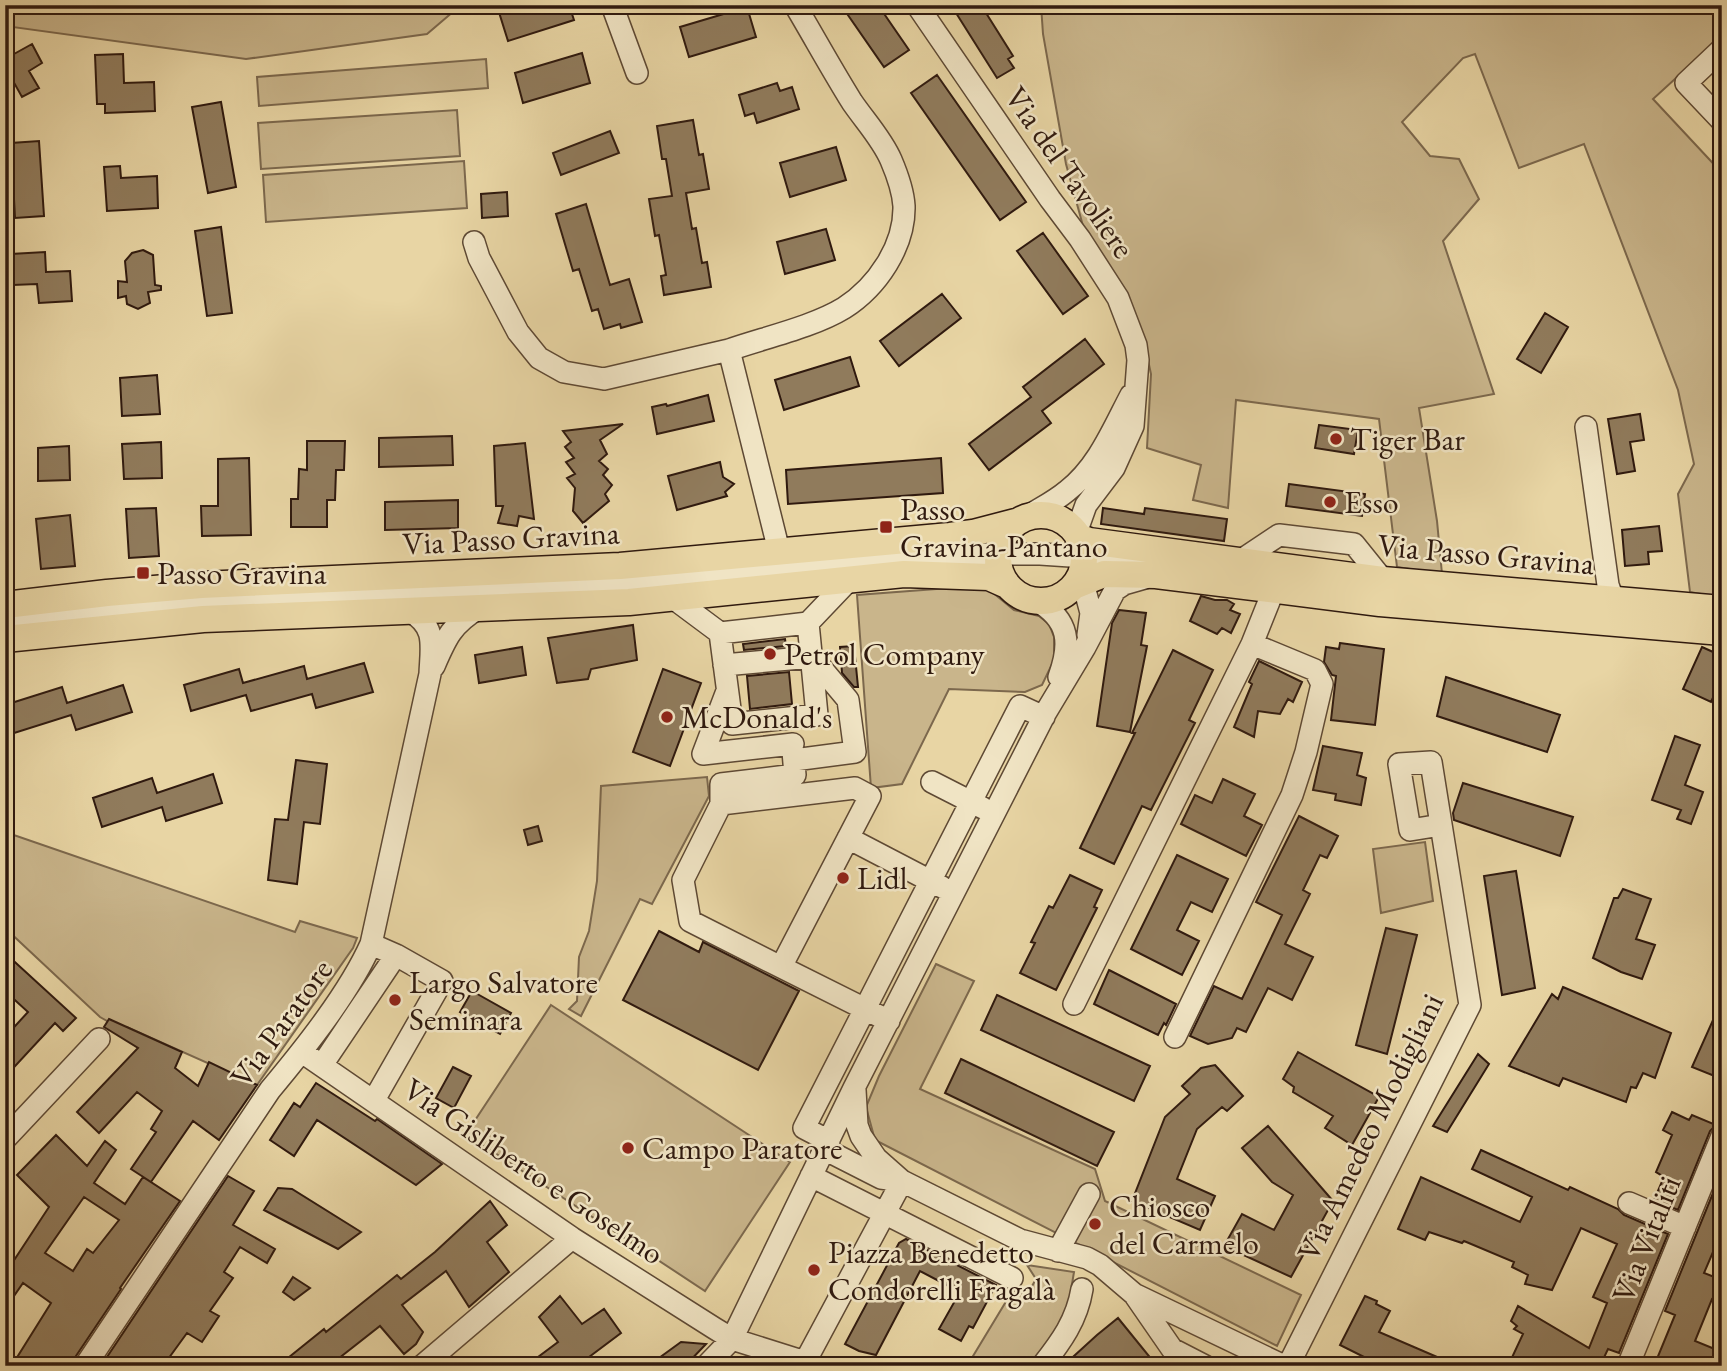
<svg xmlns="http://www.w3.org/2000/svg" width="1727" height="1371" font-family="'EB Garamond',serif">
  <rect width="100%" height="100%" fill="#e8d5a4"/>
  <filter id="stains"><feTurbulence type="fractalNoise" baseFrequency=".00286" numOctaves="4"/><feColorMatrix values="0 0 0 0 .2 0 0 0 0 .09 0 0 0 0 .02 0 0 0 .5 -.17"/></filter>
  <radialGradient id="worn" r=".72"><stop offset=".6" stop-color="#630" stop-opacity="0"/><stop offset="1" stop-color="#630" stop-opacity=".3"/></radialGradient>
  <!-- green -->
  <path fill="#c9b58b" stroke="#7c684d" stroke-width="2" d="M5,5H461L427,34L246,59L5,26Z
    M1041,5H1722V36L1653,99L1722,173V598L1690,592L1678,494L1694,464L1678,390L1584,144L1519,168L1475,54L1463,58L1402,122L1430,156L1459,159L1479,199L1443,241L1494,394L1419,408L1437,521L1442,574L1397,567L1379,419L1236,400L1228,508L1193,500L1201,465L1147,448L1151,374L1145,346L1083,226L1066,164L1043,34Z
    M486,59L488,88L259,106L257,77Z
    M457,110L460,156L261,169L258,123Z
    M464,161L467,208L266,222L263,175Z
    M976,586L992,592L1014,610L1039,616L1049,624L1054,637V660L1042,685L1025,692L949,689L902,784L871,788L857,595Z
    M707,777L709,796L652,904L640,899L581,1016L569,1009L577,1001L579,957L589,931L597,881L601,786Z
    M5,832L295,932L300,921L357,938L353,948L257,1085L127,1027L125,1031L100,1017L5,928Z
    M1425,842L1433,901L1381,913L1373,849Z
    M936,964L974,981L920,1089L1095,1169L1105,1201L1301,1295L1277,1346L875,1140L866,1107L879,1076Z
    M551,1005L790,1162L705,1291L466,1134Z
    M1027,1265L1074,1272L1072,1284L1077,1288L1070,1313L1034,1366H967L1013,1290L1027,1295L1036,1279Z"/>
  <!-- building -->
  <path fill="#907b5c" stroke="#301a0f" stroke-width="2" fill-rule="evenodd" d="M509,5H569L574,20L508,41L498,9Z
    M841,5H878L909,50L884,67Z
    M951,5H981L1013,56L1008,59L1014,68L997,78Z
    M747,7L756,37L689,57L680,27Z
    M32,44L42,63L29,71L39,88L22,97L12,79L5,83V59Z
    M582,53L590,83L523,103L515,73Z
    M123,54L124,83L154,82L155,111L105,113V104H97L95,55Z
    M937,75L1026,202L1000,220L911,93Z
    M777,83L780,91L792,87L799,109L757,123L754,113L745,116L739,95Z
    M221,102L236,187L208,193L192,107Z
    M693,120L699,155L703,154L709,189L686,193L692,229L696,228L702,263L707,262L711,287L664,295L661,276L666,275L659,235L655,236L649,199L672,196L666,159H662L657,126Z
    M610,131L619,153L561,175L553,153Z
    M39,141L44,216L15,218L11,143Z
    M836,147L846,180L790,197L780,163Z
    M120,166L121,178L157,176L158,208L107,211L104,167Z
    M507,192L508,216L482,218L481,194Z
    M586,204L610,285L629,279L642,322L621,328L620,324L604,329L598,309L592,311L579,269L573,271L556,214Z
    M221,227L232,313L207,316L195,231Z
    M826,229L835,260L785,274L777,242Z
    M1043,233L1088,296L1063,314L1017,251Z
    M143,250L153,255L155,285L161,286V290L148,292L150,303L138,309L127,304L126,296L118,298V281L127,282L125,261L132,253Z
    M45,252L46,272L70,271L72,301L39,303L37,284L13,285L11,254Z
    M942,294L961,318L899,366L880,341Z
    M1545,313L1568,327L1541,373L1517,359Z
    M1085,339L1104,364L1042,411L1051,423L989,470L969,444L1031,397L1023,387Z
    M850,357L859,386L784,410L775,380Z
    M157,375L160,414L122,416L120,378Z
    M708,395L714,421L657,434L652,407L666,404L667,406Z
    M1640,414L1644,440L1630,442L1635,471L1617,474L1608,419Z
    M623,424L600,440L607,454L599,461L608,469L603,475L612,485L605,494L609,501L583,523L573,511L575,488L567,478L575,474L566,462L574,458L565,447L571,442L563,431Z
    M1319,425L1358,430L1354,454L1315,448Z
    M452,436L453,465L379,467V438Z
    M307,441H345L344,470H336L335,500H327V527H291V499H298L299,469L307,470Z
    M161,442L162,478L124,479L122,444Z
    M525,443L534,519L519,516L517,526L498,523L503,506H496L494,446Z
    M69,446L70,480L38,481V448Z
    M249,458L251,535L202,536L201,506H218V459Z
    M941,458L943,493L788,504L786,470Z
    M720,462L723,477L734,484L725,492L727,496L677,510L668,476Z
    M1289,484L1365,494L1362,516L1286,506Z
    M458,500V528L385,530V502Z
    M156,508L159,556L129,558L126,509Z
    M1103,508L1144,514L1145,508L1227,519L1224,541L1101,524Z
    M70,515L75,566L41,569L36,519Z
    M1659,526L1662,551L1648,552L1649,564L1625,566L1622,530Z
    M1201,596L1215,600H1227L1234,604L1230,610L1240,614L1231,633L1222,628L1217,634L1190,621Z
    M1119,610L1146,613L1141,645L1147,646L1130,732L1097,726L1112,623Z
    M633,625L637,660L591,669L588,679L557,683L548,638Z
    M785,639L786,646L744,650L743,644Z
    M1340,643L1384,649L1375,725L1331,720L1336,676L1332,675L1324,662L1326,647L1339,649Z
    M854,646L858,687H854L842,673L840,647Z
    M522,647L526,675L479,683L475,655Z
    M1702,647L1722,656V678L1711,702L1683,689Z
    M1173,650L1213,670L1189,720L1195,723L1151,810L1142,806L1114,864L1080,848L1135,733H1132Z
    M1259,661L1302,682L1293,702L1288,699L1280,714L1258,711L1254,737L1234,727L1252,684L1249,682Z
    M364,663L373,692L316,708L312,694L251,711L246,695L191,711L184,685L239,669L243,683L304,666L307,679Z
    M663,669L701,683L670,766L633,752Z
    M789,672L792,704L750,709L747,676Z
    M1446,677L1560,715L1547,752L1437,716Z
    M123,685L132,712L76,730L71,715L11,734L5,715V705L62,687L67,703Z
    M1675,736L1700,745L1685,785L1703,792L1691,824L1677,819L1681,810L1652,800Z
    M1323,746L1362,753L1357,775L1366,778L1361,805L1335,800L1336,794L1313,790Z
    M296,760L327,764L320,824L304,822L297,884L268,880L275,819L288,820Z
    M213,774L222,803L166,821L162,807L102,827L93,798L152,778L157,793Z
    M1223,779L1255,794L1244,816L1262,825L1246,856L1181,824L1195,795L1212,803Z
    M1463,783L1573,817L1560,856L1454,820L1453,813Z
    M1299,816L1338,836L1327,858L1320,855L1303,890L1310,894L1285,944L1313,957L1292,1000L1268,988L1246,1032L1237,1028L1232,1038L1208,1044L1190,1036L1214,986L1242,999L1282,915L1256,902Z
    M538,826L542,841L528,845L524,830Z
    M1177,855L1228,879L1212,912L1191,902L1177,930L1199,941L1182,975L1131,949Z
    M1516,871L1535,988L1502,995L1484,876Z
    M1070,875L1102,890L1094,907L1097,908L1056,990L1020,973L1035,943L1031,942L1049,906L1053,908Z
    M1623,889L1651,899L1636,939L1655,945L1642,979L1621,972L1593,958L1614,898H1618Z
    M1386,928L1417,935L1387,1054L1356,1045Z
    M659,931L699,952L703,942L799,991L758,1070L623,1000Z
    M5,953L76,1018L63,1031L55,1023L5,1077V1037L28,1012L5,991Z
    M1109,970L1176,1004L1166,1025L1164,1023L1158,1035L1094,1004Z
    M1563,987L1671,1033L1655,1078L1643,1073L1636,1088L1631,1087L1626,1102L1563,1078L1559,1086L1509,1066L1552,994L1558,999Z
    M472,991L511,1013L500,1034L460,1012Z
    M997,995L1150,1066L1134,1101L981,1030Z
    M1722,1000V1079L1692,1067Z
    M109,1019L182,1052L175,1068L198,1086L209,1062L257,1085L219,1140L193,1121L151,1182L131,1169L156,1132L151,1129L162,1111L137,1092L99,1133L77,1112L138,1048L104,1027Z
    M1298,1052L1379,1097L1352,1145L1325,1128L1333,1116L1293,1092L1294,1087L1283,1079Z
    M1478,1054L1489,1064L1447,1132L1433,1126Z
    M961,1059L1114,1132L1097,1166L945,1093Z
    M1215,1065L1243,1096L1227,1111L1222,1107L1197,1129L1177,1179L1215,1196L1200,1230L1132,1201L1165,1117L1190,1094L1182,1086L1201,1068Z
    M453,1067L471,1076L454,1108L436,1098Z
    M316,1083L375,1121L377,1119L442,1164L416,1185L317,1120L294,1156L270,1140L294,1103L300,1107Z
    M1672,1112L1689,1120L1692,1115L1716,1125L1710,1131L1678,1210L1654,1200L1664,1177L1656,1172L1672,1135L1663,1130Z
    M1268,1126L1333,1201L1291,1277L1224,1246L1242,1214L1274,1230L1293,1195L1272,1182L1242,1148Z
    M56,1135L87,1166L105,1141L116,1150L94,1183L125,1204L143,1177L180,1201L120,1288L121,1289L74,1359L72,1366H26L16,1359L51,1303L23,1283L5,1309V1274L49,1207L17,1175ZM84,1197L119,1220L93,1253L87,1249L73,1271L45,1253Z
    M1481,1150L1568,1190L1570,1187L1618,1209L1624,1215L1668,1234L1619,1353L1608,1349L1600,1366H1508L1523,1334L1514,1329L1517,1326L1511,1321L1518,1306L1589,1348L1607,1303L1593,1297L1617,1244L1581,1228L1552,1290L1525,1284L1528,1275L1512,1267L1514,1262L1464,1241L1462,1243L1429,1232L1425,1240L1398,1229L1421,1177L1520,1222L1532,1197L1472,1169Z
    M1722,1171V1231L1704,1273L1722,1280V1303L1712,1299L1695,1341L1722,1352V1366H1654L1675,1315L1665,1311Z
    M228,1176L254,1191L233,1225L275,1249L267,1263L240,1247L224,1272L233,1278L210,1311L219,1316L202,1342L187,1333L163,1366H101Z
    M278,1188L292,1189L361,1232L338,1249L264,1210Z
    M490,1201L507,1225L487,1242L509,1272L469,1307L446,1271L402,1305L423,1332L416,1344L404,1354L380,1326L329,1366H278L324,1329L326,1332L397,1275L401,1279L435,1252Z
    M906,1239L996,1285L973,1328L969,1326L961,1341L939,1329L960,1292L920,1271L876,1355L859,1351L845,1344L899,1243Z
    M293,1277L310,1288L294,1300L283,1292Z
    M560,1296L582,1324L604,1309L621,1333L577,1366H526L558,1342L539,1317Z
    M1365,1296L1377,1301L1376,1304L1390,1311L1379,1332L1458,1366H1382L1340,1345Z
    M1118,1318L1157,1366H1063L1097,1335Z
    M681,1342L706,1344L685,1366H648Z"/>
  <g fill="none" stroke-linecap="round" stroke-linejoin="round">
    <!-- minor casing -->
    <g stroke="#5e4934" stroke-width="24">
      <path id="minor" d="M612,5L637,73
        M917,5L1050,199L1080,239L1118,298L1136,345L1138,360L1133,426L1114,468L1086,505L1076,533
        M1722,49L1686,83L1722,121
        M474,242L479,258L518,332L539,358L564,372L604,379L729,350
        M1586,427L1608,585L1613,599
        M1025,518C1039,509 1054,502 1067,491C1098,467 1113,429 1131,395
        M779,551L729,350C763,338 813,327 844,308C877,287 905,246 904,206C903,190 897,174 891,160C882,139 865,121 852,102C832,70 814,37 795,5
        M1240,561L1279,535L1354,544L1383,580
        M1081,575L1091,613L1088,635
        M673,598L720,633L808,623L848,581
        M1037,601C1070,620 1071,644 1059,677
        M5,622L208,602L631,584L931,554H1040L1146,561
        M720,633L732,724L817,715L808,623
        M724,665L812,657L848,700L855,752L794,760
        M434,666C446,638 452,624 479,608
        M727,691L703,754L793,744
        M932,782L983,808
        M721,804V784L795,775L793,751
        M848,838L942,887
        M371,944L396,955L442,981L374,1100
        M781,967L870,796L855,788L721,804L683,880L690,921L773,963L889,1021
        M1074,1004L1252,644L1274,589
        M1175,1037L1292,795L1306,752L1322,684L1315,670L1252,644
        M302,1052L572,1238L714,1328L732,1339L805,1362L902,1181
        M322,1065L396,955
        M855,1090L857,1125L861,1136L876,1158L902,1181L1020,1240L1087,1258L1100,1265L1134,1294L1172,1349L1205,1366
        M5,1139L99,1039
        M829,1141L804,1128L1020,706L1044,717
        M824,1149L881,1178L896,1180
        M811,1176L1012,1278
        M1629,1203L1685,1227
        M1058,1251L1089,1194
        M1136,1295L1284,1366
        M85,1366L270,1090C305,1048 349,993 371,944L430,674C431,647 437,627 411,612
        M422,1366L572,1238
        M706,1366L732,1339L854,1088L1046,712L1085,647L1115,590L1124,584L1145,578
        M1042,1366C1061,1342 1077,1320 1082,1289
        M1288,1366L1470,1005L1431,762L1399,764L1410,830L1441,825
        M1628,1366L1722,1136"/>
    </g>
    <!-- major casing -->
    <g stroke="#301a0f" stroke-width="29">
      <path id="major" d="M998 558a43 43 0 1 1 86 0a43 43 0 1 1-86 0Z
        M1078,537L1089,541L1383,580L1722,609
        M1074,586L1104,574L1156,575L1380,603L1722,632
        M5,605L107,593L201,585L620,566L950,536L973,533L1019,521
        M5,639L203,619L629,602L904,574L989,577L1007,585"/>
    </g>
    <!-- minor -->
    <use href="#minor" stroke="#f0e4c4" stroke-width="21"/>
    <!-- major -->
    <use href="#major" stroke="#e8d5a4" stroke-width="26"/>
  </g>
  <!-- markers -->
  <g fill="#8f2418" stroke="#f0e4c4" stroke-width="2.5">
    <circle cx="1336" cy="439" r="7"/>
    <circle cx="1330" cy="502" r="7"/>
    <rect x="879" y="520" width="14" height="14" rx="3.5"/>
    <rect x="136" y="566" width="14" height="14" rx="3.5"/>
    <circle cx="770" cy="654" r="7"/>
    <circle cx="667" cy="717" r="7"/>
    <circle cx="843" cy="878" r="7"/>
    <circle cx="395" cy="1000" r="7"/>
    <circle cx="628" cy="1148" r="7"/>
    <circle cx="1095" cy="1224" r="7"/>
    <circle cx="814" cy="1270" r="7"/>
  </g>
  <g text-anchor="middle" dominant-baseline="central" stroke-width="5" stroke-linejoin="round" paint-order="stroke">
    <!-- street labels -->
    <g font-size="32" fill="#301a0f" stroke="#f0e4c4">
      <text transform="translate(1070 172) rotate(55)">Via del Tavoliere</text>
      <text transform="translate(511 538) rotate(-3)">Via Passo Gravina</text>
      <text transform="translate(1486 554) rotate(5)">Via Passo Gravina</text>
      <text transform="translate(281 1023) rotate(-54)">Via Paratore</text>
      <text transform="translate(1370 1127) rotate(-64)">Via Amedeo Modigliani</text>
      <text transform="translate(534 1171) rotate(34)">Via Gisliberto e Goselmo</text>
      <text transform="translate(1646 1239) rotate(-68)">Via Vitaliti</text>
    </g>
    <!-- poi labels -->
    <g font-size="32" fill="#301a0f" stroke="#f0e4c4" text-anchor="start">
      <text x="1350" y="439">Tiger Bar</text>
      <text x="1344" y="502">Esso</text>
      <text x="900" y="509">Passo<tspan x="900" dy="37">Gravina-Pantano</tspan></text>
      <text x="157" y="573">Passo Gravina</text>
      <text x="784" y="654">Petrol Company</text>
      <text x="681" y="717">McDonald's</text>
      <text x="857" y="878">Lidl</text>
      <text x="409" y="982">Largo Salvatore<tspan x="409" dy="37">Seminara</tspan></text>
      <text x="642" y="1148">Campo Paratore</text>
      <text x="1109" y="1206">Chiosco<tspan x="1109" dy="37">del Carmelo</tspan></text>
      <text x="828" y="1252">Piazza Benedetto<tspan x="828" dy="37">Condorelli Fragalà</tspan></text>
    </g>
  </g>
  <!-- margin -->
  <rect width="1727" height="1371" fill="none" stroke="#e8d5a4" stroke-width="28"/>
  <rect x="7" y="7" width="1713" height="1357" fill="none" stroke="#301a0f" stroke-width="3.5"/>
  <rect x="14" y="14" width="1699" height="1343" fill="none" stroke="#301a0f" stroke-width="2"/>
  <rect width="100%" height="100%" filter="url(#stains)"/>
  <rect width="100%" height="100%" fill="url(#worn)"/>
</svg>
